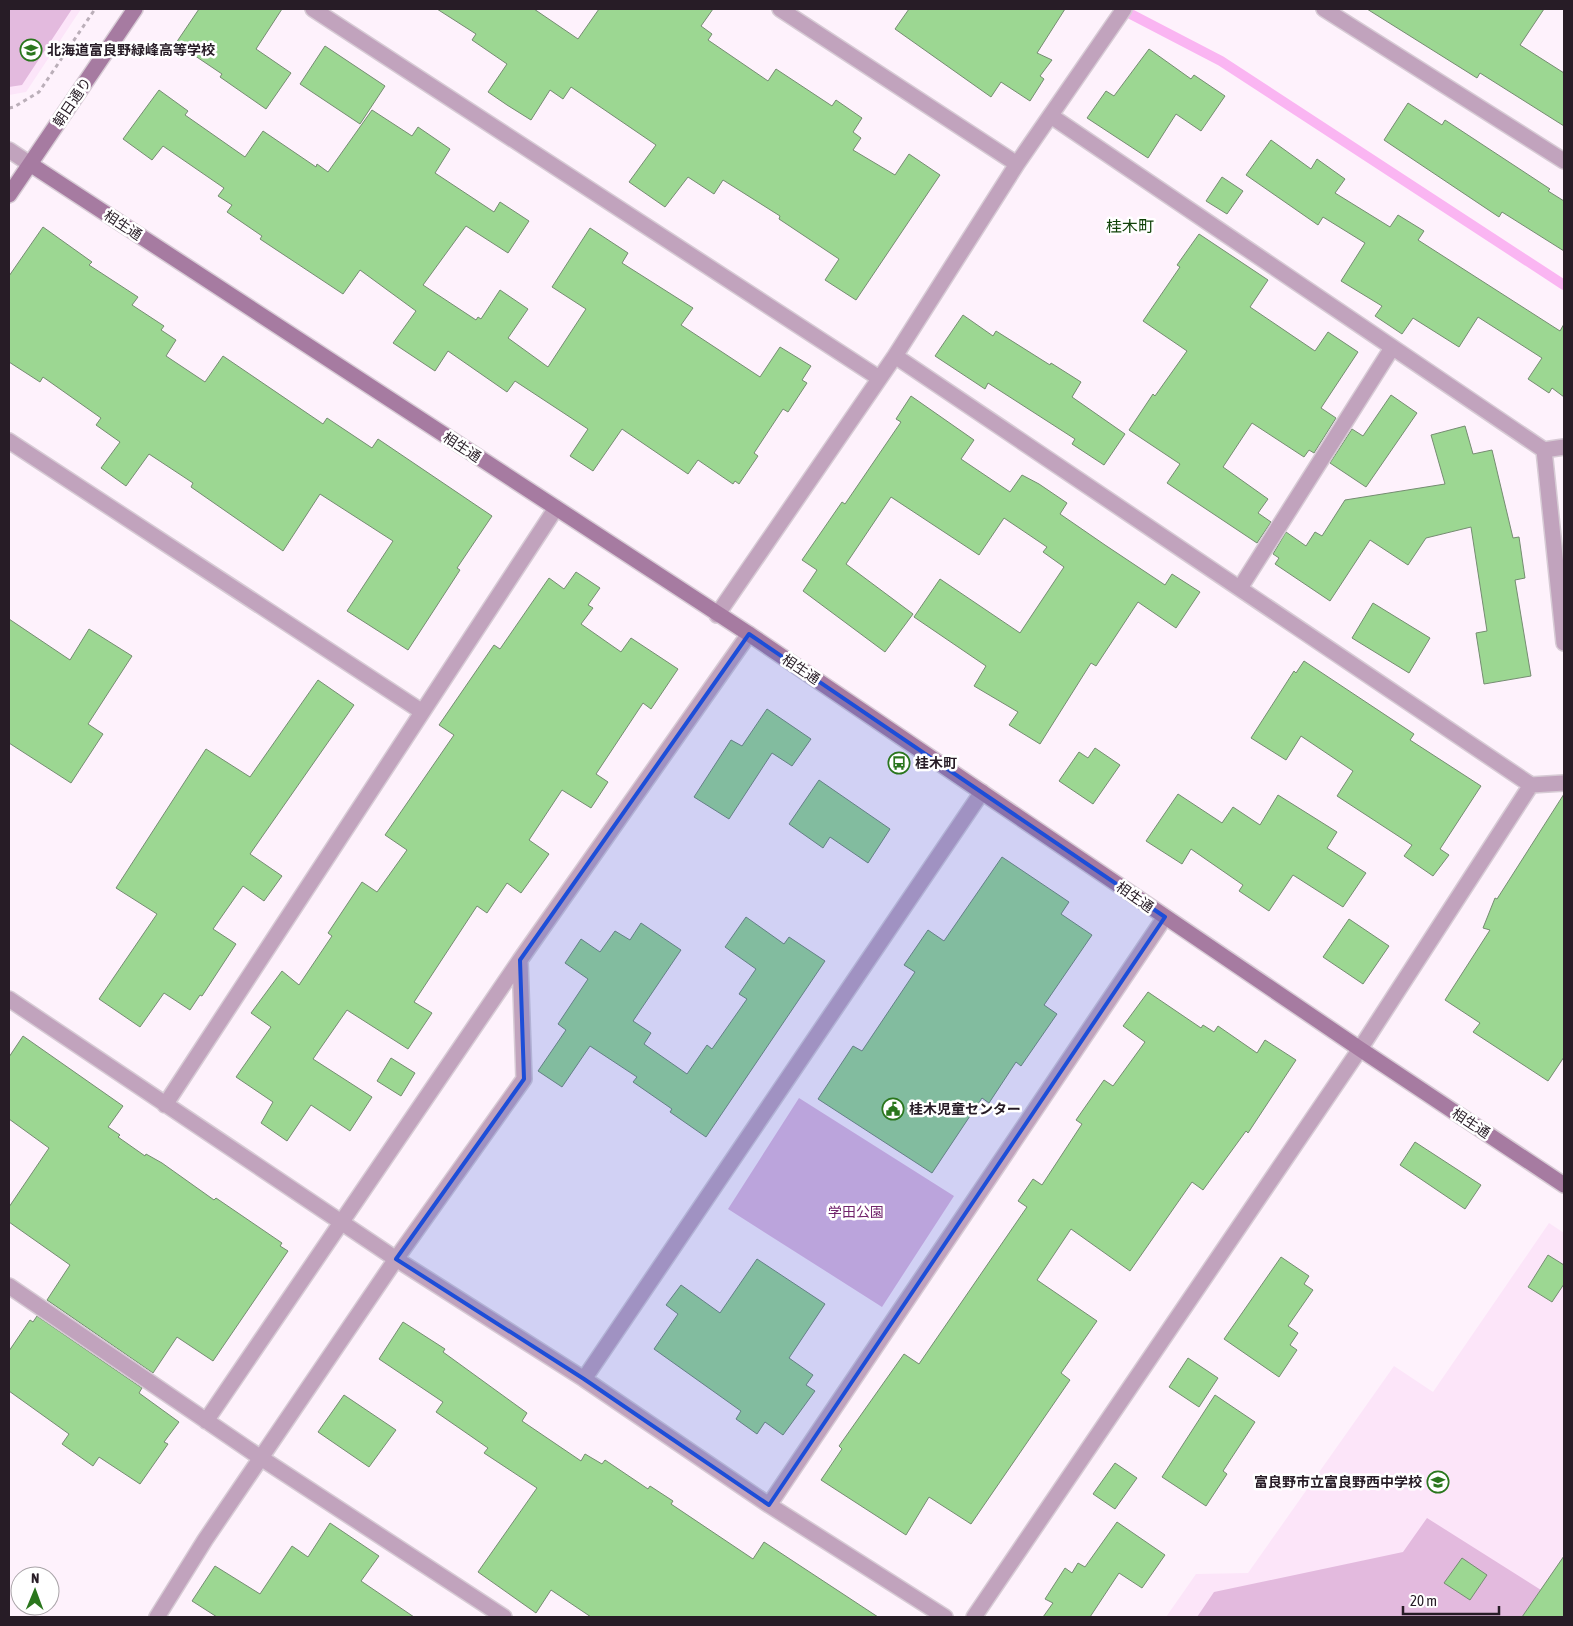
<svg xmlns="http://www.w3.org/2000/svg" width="1573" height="1626" font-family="'Asap Condensed','Noto Sans JP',sans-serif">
  <rect width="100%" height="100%" fill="#fef2fc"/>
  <!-- built -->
  <path fill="#fce5f9" d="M9,9H81L26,92L9,95Z
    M1549,1223L1564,1233V1617H1166L1196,1574L1248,1573L1394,1366L1433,1392Z"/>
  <!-- green -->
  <path fill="#e3bade" d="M9,9H72L22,85L9,87Z
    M799,1098L954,1196L882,1307L728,1209Z
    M1427,1518L1541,1590L1522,1617H1197L1214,1592L1403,1552Z"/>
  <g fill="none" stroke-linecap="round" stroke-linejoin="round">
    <!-- stream -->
    <path stroke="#fab5f2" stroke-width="10" d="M1121,9L1221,61L1564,285"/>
  </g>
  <!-- building -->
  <path fill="#9cd792" stroke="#758c71" d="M199,9H282L256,49L291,73L266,109L220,77L222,74L176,43Z
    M437,9H534L578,39L599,9H713L701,26L712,34L708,40L768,81L776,69L832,106L836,100L862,118L853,132L861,138L853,150L895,175L909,154L940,175L856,300L825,280L839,259L779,219L780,216L723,180L714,194L688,177L665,207L629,182L656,145L571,87L563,99L550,90L531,120L507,105L488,92L507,64L472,40L476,34Z
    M909,9H1065L1037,53L1052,60L1040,76L1044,79L1030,101L1001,82L991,97L895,29Z
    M1367,9H1544L1520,45L1564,73V126L1480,73L1477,78Z
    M325,46L385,86L360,124L300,84Z
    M1149,49L1191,79L1194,75L1225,96L1201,131L1176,114L1148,158L1087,118L1106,91L1114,96Z
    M159,90L188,111L185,115L245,157L263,131L316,167L317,164L328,172L372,110L412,136L418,127L450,149L435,173L494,212L500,202L529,221L508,253L466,226L423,285L476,320L478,317L481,319L500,290L528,309L508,338L548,367L586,309L552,287L590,228L628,253L622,263L693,308L681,325L760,377L780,347L811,366L802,380L807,383L788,412L783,409L754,453L758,456L739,484L735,481L733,484L698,460L688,474L622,429L593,471L570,456L588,429L515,381L507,392L448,351L435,371L393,343L416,311L360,270L343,294L260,239L262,236L227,212L232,205L218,196L224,188L163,146L152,160L123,139Z
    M1408,103L1442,125L1445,120L1550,189L1548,191L1564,201V251L1502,212L1499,217L1384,140Z
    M1271,140L1311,169L1317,159L1345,179L1335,193L1390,227L1398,215L1424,231L1418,240L1560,331L1564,324V397L1552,388L1549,393L1528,379L1542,358L1478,317L1459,347L1413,318L1402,334L1375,316L1382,306L1341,281L1365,243L1323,217L1318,225L1246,175Z
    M1222,177L1243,191L1227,214L1206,201Z
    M43,227L92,262L89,265L138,297L132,305L164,326L161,330L176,340L166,356L205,382L223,356L323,424L327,418L372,448L378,439L492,516L457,568L460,570L408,650L347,611L393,541L320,494L283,551L191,487L193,483L149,454L126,486L101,468L120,442L96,425L101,418L43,377L40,382L9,362V276Z
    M1199,234L1268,280L1250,307L1315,351L1328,332L1358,352L1321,408L1336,418L1314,453L1309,450L1304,457L1252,423L1223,467L1268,499L1258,513L1271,522L1257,543L1167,483L1180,464L1129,430L1153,394L1155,396L1187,351L1143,321L1180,267L1177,265Z
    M963,315L993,336L996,331L1050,365L1051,363L1081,382L1072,397L1125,434L1104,465L1072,444L1075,439L988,383L985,389L935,356Z
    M1391,395L1417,413L1366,487L1330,463L1352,429L1363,436Z
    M911,396L974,440L961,459L1010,492L1022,475L1039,484L1067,503L1060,514L1105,545L1165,585L1172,574L1200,592L1176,628L1138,602L1096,666L1091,663L1040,744L1009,725L1018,712L974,686L986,666L914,617L940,579L1020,633L1064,567L1043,552L1047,547L1004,518L979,555L891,497L846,564L913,614L885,652L803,591L817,570L802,560L842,502L845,504L901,422L896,419Z
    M1465,426L1473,454L1492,450L1513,538L1519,537L1525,578L1515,580L1531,676L1484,684L1476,633L1487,631L1471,527L1426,538L1408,565L1370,540L1330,601L1275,564L1279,558L1273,554L1286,532L1306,546L1315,532L1322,536L1345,500L1445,484L1431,435Z
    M576,572L600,588L588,605L593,608L581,624L621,652L631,638L678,669L651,709L643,703L596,774L608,782L591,808L562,790L529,840L549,854L521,893L507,883L487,913L477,906L414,1002L432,1013L408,1049L347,1010L313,1059L372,1097L350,1131L311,1105L287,1141L261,1123L273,1102L236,1077L271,1027L251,1013L282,971L299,985L332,936L328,933L362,882L377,892L407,850L385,835L454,735L439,725L494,645L500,649L549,578L564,589Z
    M1373,603L1430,638L1409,673L1352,638Z
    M9,619L70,660L89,629L132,656L88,724L103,734L71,783L9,743Z
    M1304,661L1414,734L1410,740L1481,786L1440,849L1449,855L1433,876L1404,856L1412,845L1337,796L1353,771L1301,736L1286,760L1251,738L1294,671L1296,673Z
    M318,680L354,705L250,854L282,876L264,901L243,886L213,929L236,944L202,996L200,995L190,1010L164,993L140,1027L99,999L157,914L116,888L206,749L250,777Z
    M767,709L811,739L792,766L772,753L729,819L694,797L731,740L742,746Z
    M1095,748L1120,765L1093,804L1059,781L1079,752L1088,758Z
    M819,780L890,829L868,863L830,837L823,848L789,824Z
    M1178,794L1222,823L1233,807L1260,825L1278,795L1337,832L1327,848L1366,873L1343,907L1293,875L1269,911L1239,891L1243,885L1191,849L1182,864L1146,841Z
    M1564,794V1057L1548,1081L1473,1032L1480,1023L1445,1000L1490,930L1483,928L1495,898L1497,899Z
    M1002,857L1069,902L1061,914L1092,935L1044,1005L1057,1014L1021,1066L1016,1062L989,1103L982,1098L932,1173L818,1099L853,1046L862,1051L915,972L904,965L928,930L944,941Z
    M746,917L784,944L789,937L825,961L706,1137L670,1112L672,1109L633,1082L637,1077L590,1046L562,1087L538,1071L566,1030L558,1024L588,979L565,963L581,939L600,952L615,931L630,940L641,923L681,950L633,1021L651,1033L644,1044L687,1074L707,1045L712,1049L747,999L739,994L756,969L725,947Z
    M1349,919L1389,946L1363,984L1323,957Z
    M1148,992L1201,1028L1203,1025L1214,1032L1218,1026L1257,1053L1265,1040L1296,1060L1248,1133L1246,1131L1203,1190L1192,1182L1130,1271L1071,1229L1037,1280L1097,1321L1061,1373L1070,1380L971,1524L929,1497L906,1535L821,1480L842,1449L839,1446L904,1354L919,1364L1027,1207L1018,1201L1033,1179L1042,1185L1082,1124L1076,1120L1104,1080L1113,1086L1145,1042L1123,1026Z
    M23,1036L123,1106L108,1127L120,1135L118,1137L145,1156L146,1154L162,1163L214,1200L216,1198L282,1243L280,1246L288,1251L213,1361L177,1337L153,1373L47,1300L70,1265L9,1222V1207L49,1148L9,1119V1057Z
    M391,1058L415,1073L401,1096L377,1081Z
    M1415,1142L1481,1185L1465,1209L1400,1165Z
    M1548,1255L1564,1265V1284L1552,1302L1528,1287Z
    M1281,1257L1309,1276L1304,1284L1313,1290L1288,1326L1298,1333L1290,1345L1297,1350L1279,1377L1224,1339Z
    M757,1259L825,1304L789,1358L813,1375L806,1385L815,1391L783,1435L765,1422L757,1434L736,1419L741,1411L654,1349L678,1314L666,1305L681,1285L720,1313Z
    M37,1316L142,1388L139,1393L179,1422L164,1442L168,1444L140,1484L99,1457L93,1466L62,1444L69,1434L9,1391V1351L30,1320L33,1322Z
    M403,1322L445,1349L443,1352L527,1413L522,1421L581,1461L585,1454L602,1464L605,1460L648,1489L650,1486L673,1501L671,1504L753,1559L764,1542L878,1617H591L551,1590L536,1613L478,1572L537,1488L484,1453L488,1448L436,1412L443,1402L379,1359Z
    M1188,1358L1218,1378L1199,1407L1169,1387Z
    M344,1395L396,1430L369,1467L318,1432Z
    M1215,1395L1255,1422L1223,1471L1227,1474L1206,1506L1162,1477Z
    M1115,1463L1137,1478L1115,1509L1093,1494Z
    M1117,1522L1165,1555L1142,1588L1119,1573L1090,1617H1043L1053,1603L1045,1599L1065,1568L1072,1573L1078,1563L1085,1567Z
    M330,1523L379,1556L361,1581L414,1617H217L192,1601L215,1566L260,1594L292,1546L308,1557Z
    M1564,1556V1617H1522Z
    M1462,1558L1487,1575L1470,1600L1444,1583Z"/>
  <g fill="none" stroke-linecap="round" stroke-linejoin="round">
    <!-- street casing -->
    <g stroke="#d7cbd5" stroke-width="18">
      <path id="street" d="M313,9L879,378
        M780,9L1017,164
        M1324,9L1564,161
        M1051,116L1544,450L1564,447
        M9,150L30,164
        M895,356L1531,785L1564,783
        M9,441L421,711
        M1544,450L1564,643
        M1240,588L1392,348
        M717,615L895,356L1017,164L1124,9
        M9,999L396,1259L584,1379L769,1505L945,1617
        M165,1105L556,508
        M9,1286L261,1458L504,1617
        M584,1379L982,792
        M206,1421L520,960
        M769,1505L1165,917
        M157,1617L205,1540L396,1259L524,1079L520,960L749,634
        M974,1617L1360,1049L1531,785"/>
    </g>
    <!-- secondary casing -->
    <g stroke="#d7cbd5" stroke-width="18">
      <path id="secondary" d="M30,164L749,634L1360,1049L1564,1185
        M9,195L135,9"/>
    </g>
    <!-- path -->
    <path stroke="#bbafb9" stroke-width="3" stroke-dasharray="4 4" stroke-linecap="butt" d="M9,108L14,107L39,92L95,9"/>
    <!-- street -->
    <use href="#street" stroke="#c1a3bd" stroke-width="15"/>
    <!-- secondary -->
    <use href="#secondary" stroke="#a67ba1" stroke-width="15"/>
  </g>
  <!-- marked area -->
  <path fill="#1d4ed8" fill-opacity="0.2" stroke="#1d4ed8" stroke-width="4" stroke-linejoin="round" d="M749,634L1165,917L769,1505L584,1379L396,1259L524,1079L520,960Z"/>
  <!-- icons -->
  <defs>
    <g id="school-ring" transform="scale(1.125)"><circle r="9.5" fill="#fff" stroke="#2a761d" stroke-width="1.5"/><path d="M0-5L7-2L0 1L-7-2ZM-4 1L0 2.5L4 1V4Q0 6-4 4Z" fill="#2a761d"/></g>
    <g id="bus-ring" transform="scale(1.125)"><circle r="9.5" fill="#fff" stroke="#2a761d" stroke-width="1.5"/><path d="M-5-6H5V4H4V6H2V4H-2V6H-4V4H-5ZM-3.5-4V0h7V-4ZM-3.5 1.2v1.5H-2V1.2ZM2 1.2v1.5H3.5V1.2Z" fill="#2a761d"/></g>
    <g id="civic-ring" transform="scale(1.125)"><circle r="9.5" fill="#fff" stroke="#2a761d" stroke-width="1.5"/><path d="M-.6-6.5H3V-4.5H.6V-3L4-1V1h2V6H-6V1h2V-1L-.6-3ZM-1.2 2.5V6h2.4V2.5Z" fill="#2a761d"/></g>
  </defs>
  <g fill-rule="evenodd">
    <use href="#school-ring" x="31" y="50"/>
    <use href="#bus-ring" x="899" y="763"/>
    <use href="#civic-ring" x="893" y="1109"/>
    <use href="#school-ring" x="1438" y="1482"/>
  </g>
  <g text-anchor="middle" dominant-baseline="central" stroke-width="5" stroke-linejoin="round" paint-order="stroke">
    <!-- poi labels -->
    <g font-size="14" font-weight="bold" fill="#271c26" stroke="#fff" text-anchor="start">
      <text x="47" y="50">北海道富良野緑峰高等学校</text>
      <text x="915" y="763">桂木町</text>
      <text x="909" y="1109">桂木児童センター</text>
      <text x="1422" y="1482" text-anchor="end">富良野市立富良野西中学校</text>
    </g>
    <!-- street labels -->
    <g font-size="14" fill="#271c26" stroke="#fff">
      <text transform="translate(72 102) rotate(-56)">朝日通り</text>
      <text transform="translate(123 225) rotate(33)">相生通</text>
      <text transform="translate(462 447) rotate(33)">相生通</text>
      <text transform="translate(801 669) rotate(34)">相生通</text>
      <text transform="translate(1135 897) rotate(35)">相生通</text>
      <text transform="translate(1471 1123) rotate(33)">相生通</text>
    </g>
    <!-- park labels -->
    <g font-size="14" fill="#71246c" stroke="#fff">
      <text x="856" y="1212">学田公園</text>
    </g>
    <!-- quarter labels -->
    <g font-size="16" fill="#104208" stroke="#fff">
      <text x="1130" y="226">桂木町</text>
    </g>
  </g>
  <!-- border -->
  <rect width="1573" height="1626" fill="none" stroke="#271c26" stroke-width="20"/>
  <!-- north arrow -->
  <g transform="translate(35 1591) rotate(1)"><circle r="24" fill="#ffffff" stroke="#a9a4a8"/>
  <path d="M0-4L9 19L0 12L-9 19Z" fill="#2a761d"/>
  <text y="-8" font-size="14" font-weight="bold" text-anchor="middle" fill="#271c26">N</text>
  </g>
  <!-- scale -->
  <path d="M1403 1606v8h96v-8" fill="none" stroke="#271c26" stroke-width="2.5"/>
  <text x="1410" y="1606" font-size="15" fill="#271c26" stroke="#ffffff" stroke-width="4" paint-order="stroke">20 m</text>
</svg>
